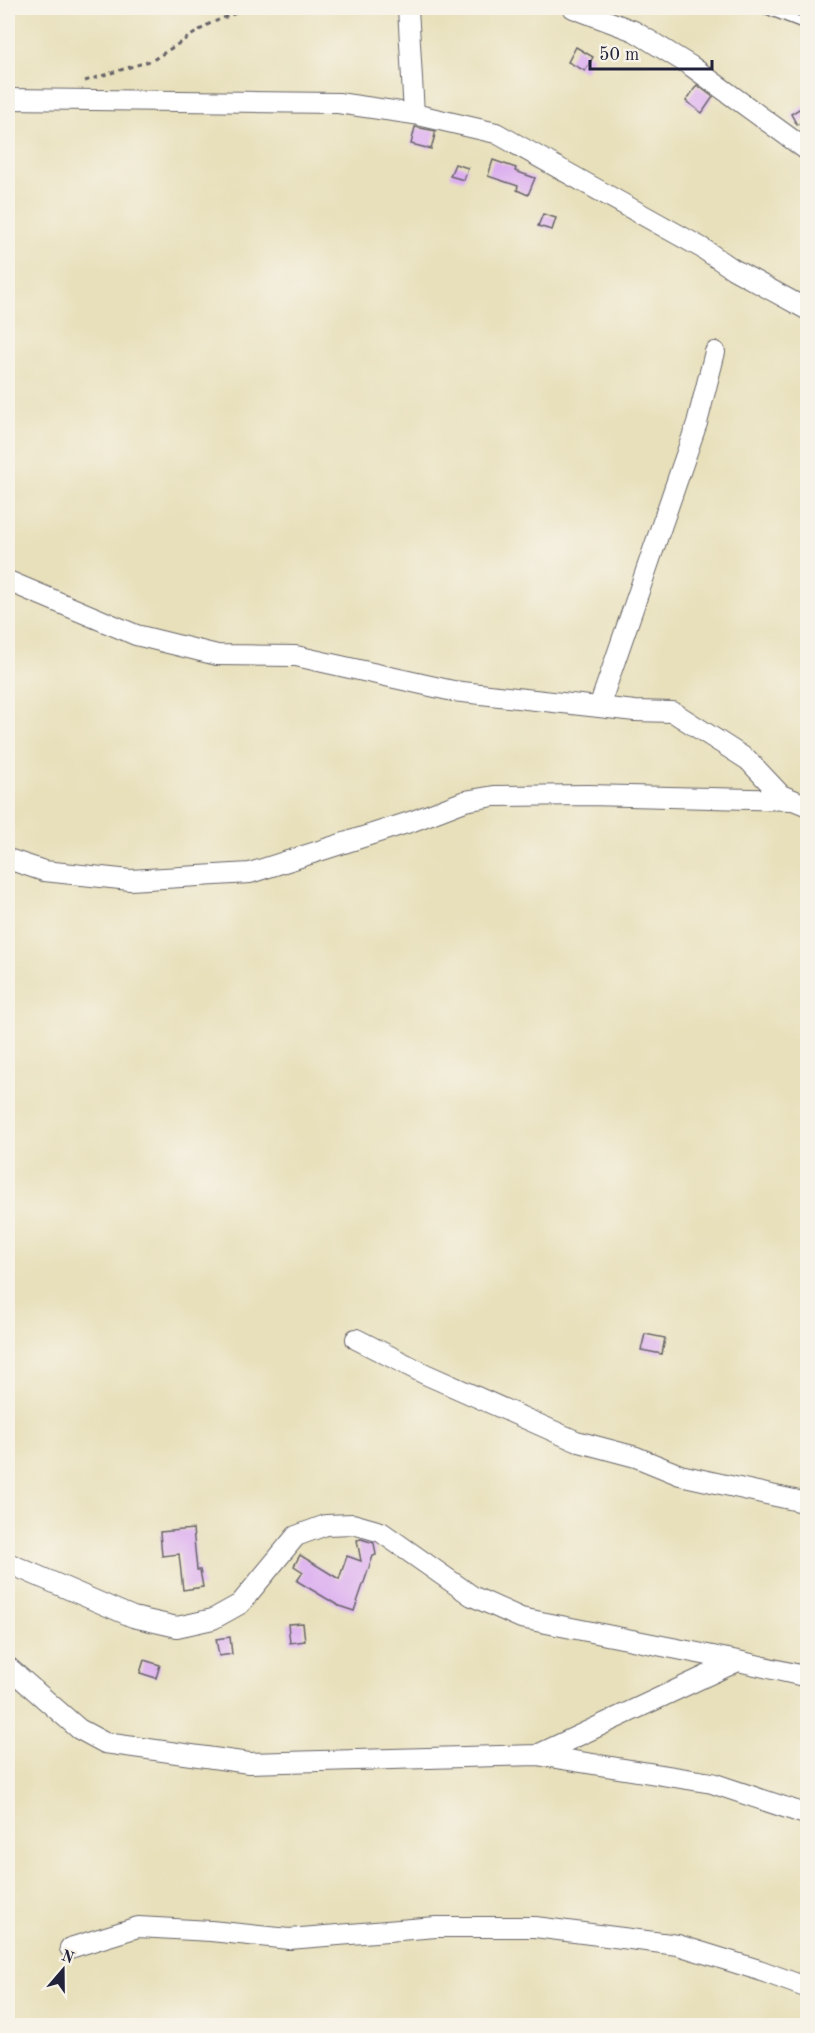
<svg xmlns="http://www.w3.org/2000/svg" width="815" height="2033" font-family="'Old Standard TT',serif">
  <rect width="100%" height="100%" fill="#f7f3e8"/>
  <filter id="ink" filterUnits="userSpaceOnUse"><feTurbulence type="fractalNoise" baseFrequency=".0167" numOctaves="2"/><feDisplacementMap in="SourceGraphic" scale="12" xChannelSelector="R" yChannelSelector="G"/><feConvolveMatrix kernelMatrix="1 2 1 2 8 2 1 2 1" color-interpolation-filters="sRGB"/></filter>
  <filter id="wash" filterUnits="userSpaceOnUse"><feTurbulence type="fractalNoise" baseFrequency=".008" numOctaves="4" result="noise"/><feDisplacementMap in="SourceGraphic" scale="24" xChannelSelector="R" yChannelSelector="G"/><feGaussianBlur stdDeviation="1.35" result="paint"/><feColorMatrix in="noise" values="0 0 0 0 0 0 0 0 0 0 0 0 0 0 0 0 0 1.4 0 .05"/><feComposite in="paint" operator="in"/></filter>
  <g filter="url(#wash)">
    <rect width="100%" height="100%" fill="#e8e0bb"/>
    <g id="blocks">
      <!-- building -->
      <path fill="#dcadf1" d="M576,47L593,57L585,71L568,62Z
        M697,85L713,97L702,113L686,101Z
        M807,104V118L797,125L791,114Z
        M415,127L436,131L431,149L411,144Z
        M493,160L516,168L515,171L535,178L528,195L517,190L518,186L488,176Z
        M455,164L468,168L464,180L450,176Z
        M543,214L556,218L552,230L538,226Z
        M645,1334L665,1338L662,1354L641,1350Z
        M193,1529L197,1570H200L203,1587L183,1590L179,1554L162,1556L160,1532Z
        M361,1539L374,1543L376,1555L373,1556L354,1611L339,1606L297,1581L303,1572L294,1566L300,1555L339,1579L347,1556L361,1561L357,1540Z
        M303,1623L305,1641L290,1643L288,1624Z
        M230,1637L232,1654L219,1656L216,1639Z
        M144,1660L160,1665L156,1678L140,1673Z"/>
    </g>
  </g>
  <g filter="url(#ink)">
    <use href="#blocks" fill-opacity="0" stroke="#676468" stroke-width="1.5"/>
    <g fill="none" stroke-linecap="round" stroke-linejoin="round">
      <!-- lane casing -->
      <g stroke="#676468" stroke-width="12">
        <path id="lane" d="M764,8L808,25"/>
      </g>
      <!-- street casing -->
      <g stroke="#676468" stroke-width="22">
        <path id="street" d="M408,8L414,114
          M573,8L634,31L691,66L808,151
          M8,99L338,103L414,114L496,133L702,248L733,269L808,310
          M8,581L136,635L217,655L296,656L453,691L635,711L673,712L748,760L781,795L808,806
          M599,707L697,423L715,352
          M8,859L44,871L130,880L250,873L413,821L465,801L494,796L588,795L792,800
          M356,1339L425,1374L576,1441L636,1457L680,1475L808,1503
          M8,1563L133,1617L177,1627L213,1619L240,1604L296,1536L326,1525L353,1524L381,1532L472,1596L521,1618L738,1661L808,1677
          M8,1667L79,1729L105,1743L249,1763L537,1755L712,1783L808,1815
          M537,1755L738,1661
          M70,1948L138,1927L211,1931L289,1939L436,1927H535L678,1945L759,1970L808,1988"/>
      </g>
      <!-- path -->
      <path stroke="#676468" stroke-width="3" stroke-dasharray="4.5 4.5" stroke-linecap="butt" d="M85,81L153,60L209,24L248,8"/>
      <!-- lane -->
      <use href="#lane" stroke="#fff" stroke-width="9"/>
      <!-- street -->
      <use href="#street" stroke="#fff" stroke-width="20"/>
    </g>
  </g>
  <!-- margin -->
  <rect width="815" height="2033" fill="none" stroke="#f7f3e8" stroke-width="30"/>
  <!-- north arrow -->
  <g transform="translate(63 1970) rotate(20)" stroke="#f7f3e8" stroke-width="4.5" paint-order="stroke">
  <path d="M0-4.5L10 22L0 15L-10 22Z" fill="#22223b"/>
  <text y="-9" font-size="16" font-weight="bold" text-anchor="middle" fill="#22223b">N</text>
  </g>
  <!-- scale -->
  <path d="M590 60v9h122v-9" fill="none" stroke="#22223b" stroke-width="3"/>
  <text x="599" y="60" font-size="18" fill="#22223b" stroke="#f7f3e8" stroke-width="4.5" paint-order="stroke">50 m</text>
</svg>
